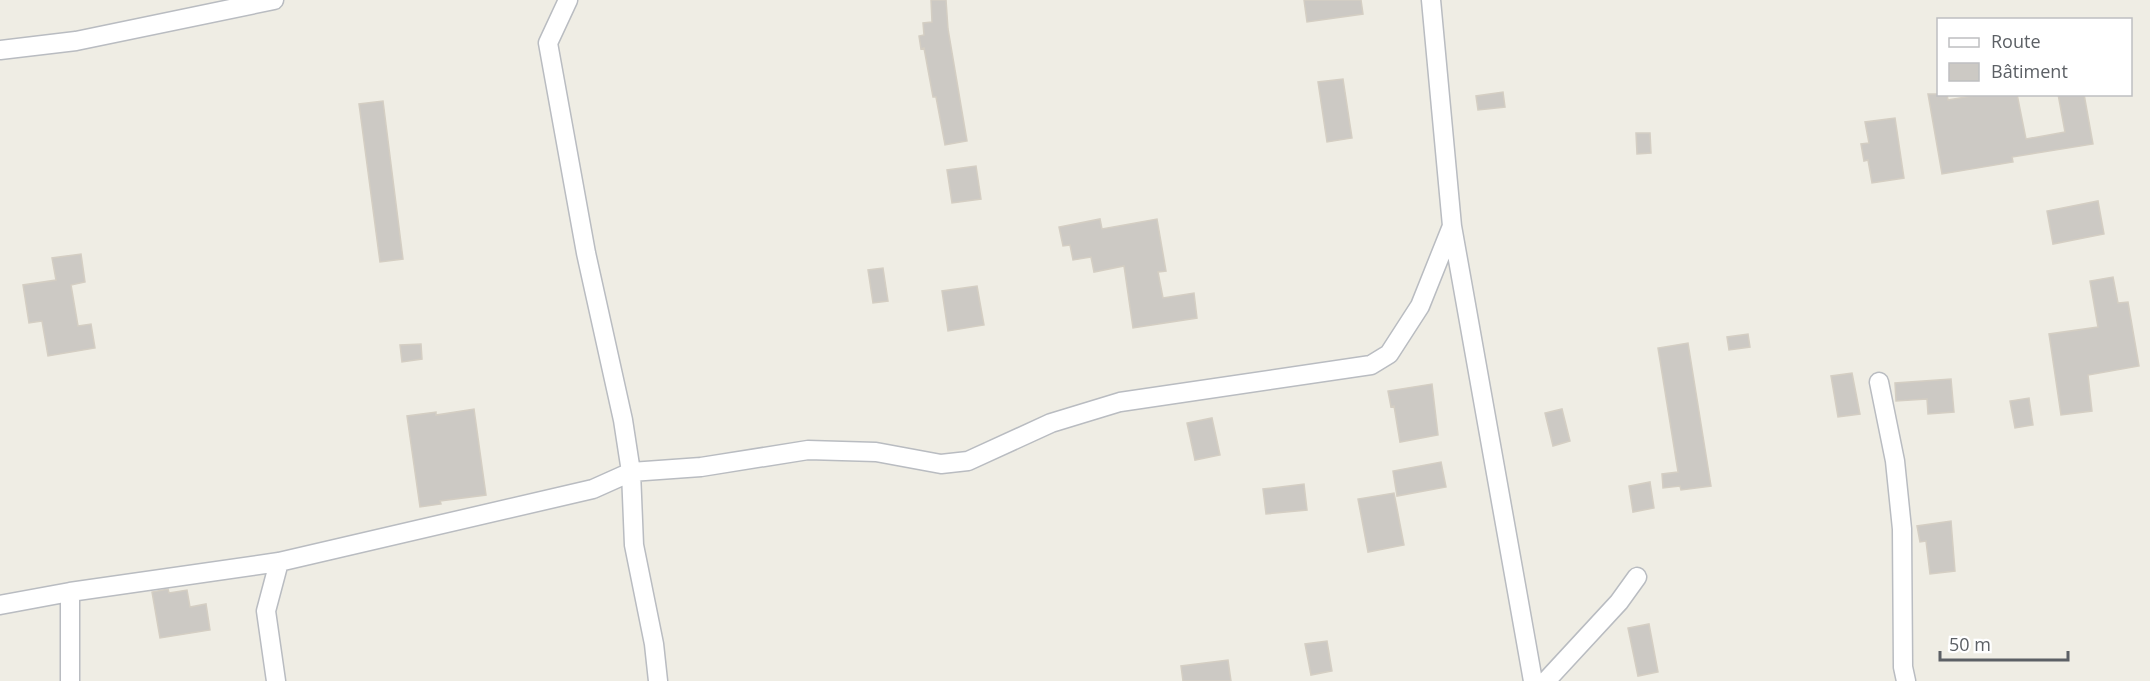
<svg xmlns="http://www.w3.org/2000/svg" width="2150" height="681" font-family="'Open Sans',sans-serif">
  <rect width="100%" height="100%" fill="#efede4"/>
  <!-- building -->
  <path fill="#ccc9c4" stroke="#d4cec3" stroke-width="1.5" d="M931,0H946L948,29L967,141L945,145L936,97H933L924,48L921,49L919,36L924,35L923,23L932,22Z
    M1304,0H1361L1363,14L1307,22Z
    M1343,79L1352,138L1327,142L1318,82Z
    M1503,92L1505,107L1478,110L1476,96Z
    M1928,94H1947L1948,100L1983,94H2017L2026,139L2065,132L2058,94H2084L2093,144L2012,157L2013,162L1942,174Z
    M383,101L403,259L380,262L359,104Z
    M1895,118L1904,178L1872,183L1868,160L1864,161L1861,144L1869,143L1865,122Z
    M1636,133H1650L1651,153L1637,154Z
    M976,166L981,199L952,203L947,170Z
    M2098,201L2104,234L2053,244L2047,211Z
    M1100,219L1102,229L1157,219L1166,271L1158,272L1163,298L1194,293L1197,318L1133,328L1124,266L1094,272L1091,257L1073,260L1070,245L1063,246L1059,227Z
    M81,254L85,282L71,285L78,326L91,324L95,348L48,356L42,321L29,323L23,285L56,280L52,258Z
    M883,268L888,301L873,303L868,270Z
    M2113,277L2118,303L2128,302L2139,366L2088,375L2092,411L2061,415L2049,334L2098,327L2090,281Z
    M977,286L984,325L948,331L942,291Z
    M1748,334L1750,347L1729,350L1727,337Z
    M1688,343L1711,486L1681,490L1680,486L1663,488L1662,474L1678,472L1658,348Z
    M421,344L422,359L402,362L400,345Z
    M1852,373L1860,414L1838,417L1831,376Z
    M1951,379L1954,412L1928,414L1927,399L1896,401L1895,383Z
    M1432,384L1438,435L1400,442L1394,406L1391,407L1388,391Z
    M2029,398L2033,425L2015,428L2010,401Z
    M474,409L486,495L440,501L441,504L420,507L407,416L436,412V415Z
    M1562,409L1570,441L1553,446L1545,413Z
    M1212,418L1220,455L1195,460L1187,423Z
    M1441,462L1446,487L1397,496L1393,471Z
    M1650,482L1654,508L1633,512L1629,486Z
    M1304,484L1307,510L1266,514L1263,489Z
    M1394,493L1404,545L1368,552L1358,499Z
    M1951,521L1955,571L1930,574L1926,541L1920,542L1917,526Z
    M168,589L169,593L187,590L190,607L206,604L210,630L160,638L152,592Z
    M1649,624L1658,672L1638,676L1628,628Z
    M1327,641L1332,671L1311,675L1305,644Z
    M1228,660L1231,681H1183L1181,666Z"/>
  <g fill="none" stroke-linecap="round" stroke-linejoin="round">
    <!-- street casing -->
    <g stroke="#b9bcc1" stroke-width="21">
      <path id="street" d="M568,0L548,43L586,253L623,420L631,472L634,545L654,644L658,681
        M1431,0L1452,226L1533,681
        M0,50L76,41L274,0
        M1879,382L1895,461L1902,529L1903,667L1906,681
        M70,592V681
        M0,605L70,592L279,562L593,489L631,472L701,467L808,450L876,452L941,464L968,461L1051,423L1120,402L1371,365L1389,354L1420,306L1452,226
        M276,681L266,611L279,562
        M1546,681L1619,602L1637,577"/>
    </g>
    <!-- street -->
    <use href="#street" stroke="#fff" stroke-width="18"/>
  </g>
  <!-- legend -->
  <rect x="1937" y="18" width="195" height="78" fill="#ffffff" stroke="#bebfc1" stroke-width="1.5"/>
  <rect x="1949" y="38" width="30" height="9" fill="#ffffff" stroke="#bebfc1" stroke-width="1.5"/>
  <text x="1991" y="48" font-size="18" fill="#5c6065">Route</text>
  <rect x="1949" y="63" width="30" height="18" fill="#ccc9c4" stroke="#bebfc1" stroke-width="1.5"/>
  <text x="1991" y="78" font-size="18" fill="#5c6065">Bâtiment</text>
  <!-- scale -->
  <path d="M1940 651v9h128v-9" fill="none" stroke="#5c6065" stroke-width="3"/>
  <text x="1949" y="651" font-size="18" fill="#5c6065" stroke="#ffffff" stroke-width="4.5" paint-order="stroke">50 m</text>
</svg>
